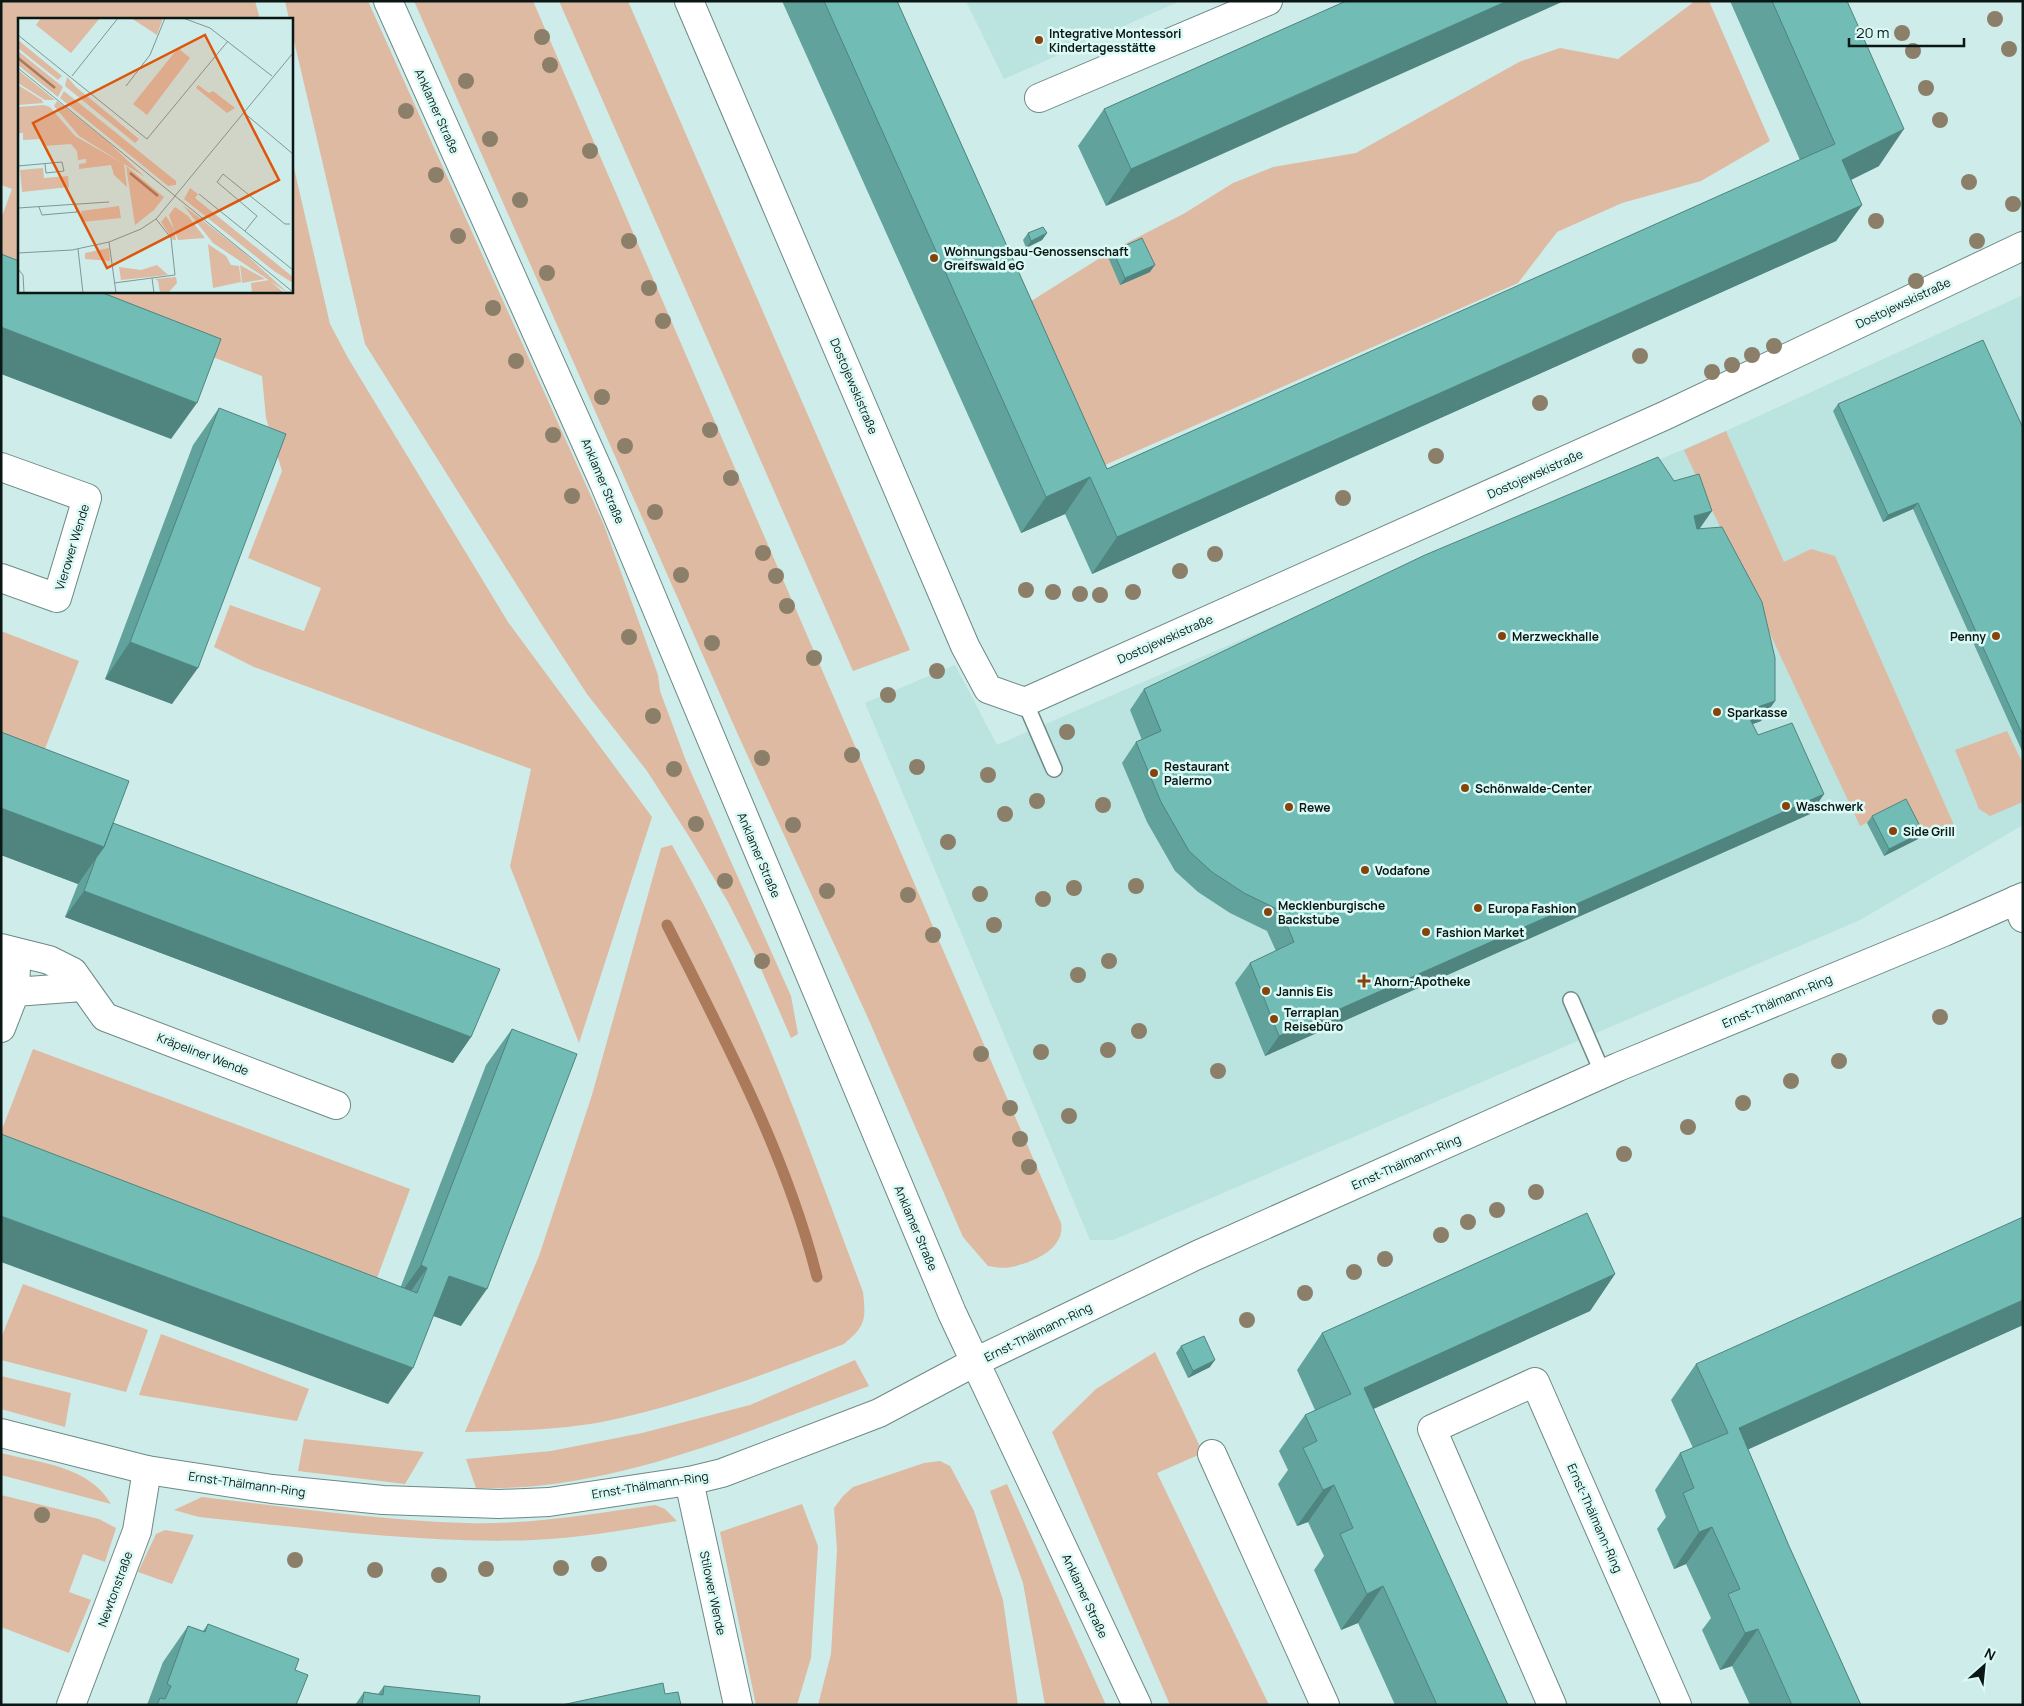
<svg xmlns="http://www.w3.org/2000/svg" width="2024" height="1706" font-family="Manrope,sans-serif">
  <rect width="100%" height="100%" fill="#ceece9"/>
  <!-- built -->
  <path fill="#bbe3df" d="M966,1H1180L1004,79Z
    M2023,295V825L1860,920L1113,1240H1090L865,703L955,665L997,745L1726,431Z"/>
  <!-- green -->
  <path fill="#debaa3" d="M1,1H255L260,19H19V282L1,275V219L12,189L1,185Z
    M285,1H368L604,525L658,675L660,691L686,761L791,996L798,1034L791,1038L755,955L728,902L690,838L647,771L587,694L542,625L365,344L291,28V19H289Z
    M414,1H533L1061,1223C1066,1249 1032,1263 1011,1267C1004,1269 995,1267 988,1266L963,1237L868,1018L739,737Z
    M559,1H628L910,650L853,671Z
    M1695,1H1709L1770,141L1701,181L1622,203L1557,232L1518,283L1105,465L1028,303L1111,251L1185,213L1233,183L1273,167L1356,153L1519,62L1560,48L1618,59Z
    M291,155L330,324L348,358L508,622L652,817L579,1043L510,866L531,769L254,667L214,647L230,605L304,631L321,588L248,558L282,471L266,418L262,376L43,291H291Z
    M1726,431L1784,562L1811,549L1835,556L1954,825L1918,839L1901,806L1860,826L1684,450Z
    M1,631L79,661L36,772L1,759Z
    M2007,731L2023,764V802L1990,816L1979,809L1955,750Z
    M672,845C752,987 806,1140 863,1292C866,1319 866,1326 844,1344C765,1374 685,1405 602,1422C557,1430 511,1431 465,1432L539,1256L592,1095L661,848Z
    M33,1049L410,1189L367,1305L1,1169V1132Z
    M23,1284L148,1330L126,1392L1,1360V1338Z
    M161,1334L309,1389L297,1421L139,1395Z
    M1155,1352L1203,1453L1157,1473L1269,1705H1170L1052,1432L1096,1389Z
    M855,1360L869,1386C744,1432 612,1492 476,1488L466,1459L551,1451L642,1433L750,1405Z
    M1,1376L71,1393L65,1427L1,1409Z
    M304,1439L424,1452L405,1484L298,1471Z
    M1,1453C40,1463 89,1466 111,1504L1,1475Z
    M940,1461L950,1466L974,1511L1003,1600L1018,1705H818L831,1654L837,1550L834,1508L843,1496L853,1487L924,1463Z
    M1007,1484L1106,1705H1045L1023,1583L990,1491Z
    M1,1495L99,1519L116,1528L105,1562L83,1554L69,1592L91,1600L69,1653L1,1627Z
    M202,1497C290,1507 378,1520 466,1523C529,1525 593,1514 655,1505L665,1509L677,1521C630,1529 582,1538 534,1540C423,1544 310,1528 199,1517L174,1510Z
    M802,1504L818,1546L811,1658L797,1705H756L720,1532Z
    M165,1530L194,1535L172,1584L138,1572L156,1534Z"/>
  <g fill="none" stroke-linecap="round" stroke-linejoin="round">
    <!-- stream -->
    <path stroke="#ab7a5a" stroke-width="11" d="M667,925C724,1038 786,1154 817,1277"/>
    <!-- lane casing -->
    <g stroke="#6d8986" stroke-width="18">
      <path id="lane" d="M1025,702L1054,769
        M1571,1000L1603,1074"/>
    </g>
    <!-- street casing -->
    <g stroke="#6d8986" stroke-width="30">
      <path id="street" d="M689,1L965,646L988,689L1025,702L1664,416L2023,246
        M1039,98L1268,1
        M1,467L87,498L57,598L1,578
        M2016,900L2023,918
        M1,948L49,960L73,972L105,1017L336,1105
        M15,992L82,987
        M1,1028L15,992L16,966L6,950
        M1212,1454L1325,1705
        M689,1481L738,1705
        M71,1705L137,1531L147,1470
        M1552,1705L1432,1429L1535,1382L1677,1705"/>
    </g>
    <!-- secondary casing -->
    <g stroke="#6d8986" stroke-width="30">
      <path id="secondary" d="M388,1L604,483L952,1313L1137,1705
        M1,1433L147,1470L272,1489L383,1500L499,1504L549,1502L689,1481L722,1473L879,1413L975,1362L1195,1256L1618,1067L1944,932L2023,897"/>
    </g>
    <!-- lane -->
    <use href="#lane" stroke="#fff" stroke-width="15"/>
    <!-- street -->
    <use href="#street" stroke="#fff" stroke-width="28"/>
    <!-- secondary -->
    <use href="#secondary" stroke="#fff" stroke-width="28"/>
  </g>
  <!-- trees -->
  <g fill="#8b7f69">
    <circle cx="1995" cy="19" r="8"/>
    <circle cx="1902" cy="33" r="8"/>
    <circle cx="542" cy="37" r="8"/>
    <circle cx="2009" cy="49" r="8"/>
    <circle cx="1913" cy="51" r="8"/>
    <circle cx="550" cy="65" r="8"/>
    <circle cx="466" cy="81" r="8"/>
    <circle cx="1926" cy="88" r="8"/>
    <circle cx="406" cy="111" r="8"/>
    <circle cx="1940" cy="120" r="8"/>
    <circle cx="490" cy="139" r="8"/>
    <circle cx="590" cy="151" r="8"/>
    <circle cx="436" cy="175" r="8"/>
    <circle cx="1969" cy="182" r="8"/>
    <circle cx="520" cy="200" r="8"/>
    <circle cx="2013" cy="204" r="8"/>
    <circle cx="1876" cy="221" r="8"/>
    <circle cx="458" cy="236" r="8"/>
    <circle cx="629" cy="241" r="8"/>
    <circle cx="1977" cy="241" r="8"/>
    <circle cx="547" cy="273" r="8"/>
    <circle cx="1916" cy="281" r="8"/>
    <circle cx="649" cy="288" r="8"/>
    <circle cx="493" cy="308" r="8"/>
    <circle cx="663" cy="321" r="8"/>
    <circle cx="1774" cy="346" r="8"/>
    <circle cx="1752" cy="355" r="8"/>
    <circle cx="1640" cy="356" r="8"/>
    <circle cx="516" cy="361" r="8"/>
    <circle cx="1732" cy="365" r="8"/>
    <circle cx="1712" cy="372" r="8"/>
    <circle cx="602" cy="397" r="8"/>
    <circle cx="1540" cy="403" r="8"/>
    <circle cx="710" cy="430" r="8"/>
    <circle cx="553" cy="435" r="8"/>
    <circle cx="625" cy="446" r="8"/>
    <circle cx="1436" cy="456" r="8"/>
    <circle cx="731" cy="478" r="8"/>
    <circle cx="572" cy="496" r="8"/>
    <circle cx="1343" cy="498" r="8"/>
    <circle cx="655" cy="512" r="8"/>
    <circle cx="763" cy="553" r="8"/>
    <circle cx="1215" cy="554" r="8"/>
    <circle cx="1180" cy="571" r="8"/>
    <circle cx="681" cy="575" r="8"/>
    <circle cx="776" cy="576" r="8"/>
    <circle cx="1026" cy="590" r="8"/>
    <circle cx="1053" cy="592" r="8"/>
    <circle cx="1133" cy="592" r="8"/>
    <circle cx="1080" cy="594" r="8"/>
    <circle cx="1100" cy="595" r="8"/>
    <circle cx="787" cy="606" r="8"/>
    <circle cx="629" cy="637" r="8"/>
    <circle cx="712" cy="643" r="8"/>
    <circle cx="814" cy="658" r="8"/>
    <circle cx="937" cy="671" r="8"/>
    <circle cx="888" cy="695" r="8"/>
    <circle cx="653" cy="716" r="8"/>
    <circle cx="1067" cy="732" r="8"/>
    <circle cx="852" cy="755" r="8"/>
    <circle cx="762" cy="758" r="8"/>
    <circle cx="917" cy="767" r="8"/>
    <circle cx="674" cy="769" r="8"/>
    <circle cx="988" cy="775" r="8"/>
    <circle cx="1037" cy="801" r="8"/>
    <circle cx="1103" cy="805" r="8"/>
    <circle cx="1005" cy="814" r="8"/>
    <circle cx="696" cy="824" r="8"/>
    <circle cx="793" cy="825" r="8"/>
    <circle cx="948" cy="842" r="8"/>
    <circle cx="725" cy="881" r="8"/>
    <circle cx="1136" cy="886" r="8"/>
    <circle cx="1074" cy="888" r="8"/>
    <circle cx="827" cy="891" r="8"/>
    <circle cx="980" cy="894" r="8"/>
    <circle cx="908" cy="895" r="8"/>
    <circle cx="1043" cy="899" r="8"/>
    <circle cx="994" cy="925" r="8"/>
    <circle cx="933" cy="935" r="8"/>
    <circle cx="762" cy="961" r="8"/>
    <circle cx="1109" cy="961" r="8"/>
    <circle cx="1078" cy="975" r="8"/>
    <circle cx="1940" cy="1017" r="8"/>
    <circle cx="1139" cy="1031" r="8"/>
    <circle cx="1108" cy="1050" r="8"/>
    <circle cx="1041" cy="1052" r="8"/>
    <circle cx="981" cy="1054" r="8"/>
    <circle cx="1839" cy="1061" r="8"/>
    <circle cx="1218" cy="1071" r="8"/>
    <circle cx="1791" cy="1081" r="8"/>
    <circle cx="1743" cy="1103" r="8"/>
    <circle cx="1010" cy="1108" r="8"/>
    <circle cx="1069" cy="1116" r="8"/>
    <circle cx="1688" cy="1127" r="8"/>
    <circle cx="1020" cy="1139" r="8"/>
    <circle cx="1624" cy="1154" r="8"/>
    <circle cx="1029" cy="1167" r="8"/>
    <circle cx="1536" cy="1192" r="8"/>
    <circle cx="1497" cy="1210" r="8"/>
    <circle cx="1468" cy="1222" r="8"/>
    <circle cx="1441" cy="1235" r="8"/>
    <circle cx="1385" cy="1259" r="8"/>
    <circle cx="1354" cy="1272" r="8"/>
    <circle cx="1305" cy="1293" r="8"/>
    <circle cx="1247" cy="1320" r="8"/>
    <circle cx="42" cy="1515" r="8"/>
    <circle cx="295" cy="1560" r="8"/>
    <circle cx="599" cy="1564" r="8"/>
    <circle cx="561" cy="1568" r="8"/>
    <circle cx="486" cy="1569" r="8"/>
    <circle cx="375" cy="1570" r="8"/>
    <circle cx="439" cy="1575" r="8"/>
  </g>
  <!-- wall -->
  <path fill="#61a29c" d="M782,1H897L1107,469L1800,160L1730,1H1847L1879,166L1851,180L1862,205L1836,241L1092,574L1065,514L1021,533Z
    M1346,1L1106,206L1078,146L1104,109Z
    M1028,233H1047L1042,240L1026,248L1023,240Z
    M1113,251L1150,272L1120,285L1108,257Z
    M1838,404L2023,428V751H2022L1913,509L1883,522L1833,411Z
    M219,408L172,704L105,679L193,445Z
    M1700,529L1775,701L1761,721L1752,724L1758,735L1824,794L1810,814L1265,1056L1235,983L1250,963L1276,951L1267,931L1230,913L1198,892L1175,871L1147,822L1122,763L1136,742L1142,740L1130,710L1144,689Z
    M1872,816L1918,839L1884,856L1867,823Z
    M113,823L471,1037L453,1063L65,917L78,884L1,855Z
    M512,1029L461,1326L433,1316L388,1404L401,1286L486,1065Z
    M1615,1274L1590,1311L1373,1409L1508,1705H1395L1358,1623L1341,1630L1314,1570L1324,1556L1308,1522L1297,1526L1278,1484L1288,1470L1279,1451L1305,1415L1315,1410L1297,1370L1322,1333Z
    M2023,1325L1748,1449L1789,1546L1861,1705H1750L1732,1666L1720,1670L1702,1630L1711,1618L1686,1564L1674,1569L1657,1529L1666,1517L1655,1490L1680,1453L1693,1448L1671,1400L1696,1364Z
    M1181,1346L1210,1367L1188,1378L1176,1353Z
    M208,1624L295,1670L296,1705H147L163,1662L188,1626L203,1631Z
    M384,1686L479,1705H355L364,1692L378,1694Z"/>
  <!-- shaded-wall -->
  <path fill="#4f847f" d="M1507,1H1564L1106,206L1131,169Z
    M1904,129L1879,166L1816,197L1842,160Z
    M1862,205L1836,241L1092,574L1117,537Z
    M1047,233L1042,240L1026,248L1031,241Z
    M1155,265L1150,272L1120,285L1125,278Z
    M1,327L197,403L171,439L1,374Z
    M1090,477L1065,514L1021,533L1046,497Z
    M1918,503L1913,509L1883,522L1888,515Z
    M1712,511L1698,531L1680,536L1694,516Z
    M130,642L198,668L172,704L105,679Z
    M1775,701L1761,721L1732,732L1746,711Z
    M1824,794L1810,814L1265,1056L1279,1036Z
    M1,808L104,847L78,884L1,855Z
    M1923,832L1918,839L1884,856L1889,849Z
    M84,891L471,1037L453,1063L65,917Z
    M1,1216L413,1368L388,1404L1,1262Z
    M421,1265L427,1268L402,1304L395,1301Z
    M1615,1274L1590,1311L1338,1425L1364,1388Z
    M449,1276L487,1289L461,1326L423,1312Z
    M2023,1300V1325L1714,1465L1739,1428Z
    M1215,1360L1210,1367L1188,1378L1193,1371Z
    M1334,1485L1308,1522L1297,1526L1323,1490Z
    M1712,1527L1686,1564L1674,1569L1699,1532Z
    M1383,1586L1358,1623L1341,1630L1367,1594Z
    M1758,1629L1732,1666L1720,1670L1745,1633Z"/>
  <!-- building -->
  <path fill="#71bcb5" stroke="#4f847f" d="M824,1H897L1107,469L1835,144L1772,1H1847L1904,129L1842,160L1862,205L1117,537L1090,477L1046,497Z
    M1346,1H1507L1131,169L1104,109Z
    M1043,227L1047,233L1031,241L1028,233Z
    M1142,238L1155,265L1125,278L1113,251Z
    M1,254L19,261V291H98L221,339L197,403L1,327Z
    M1983,340L2023,428V736L1918,503L1888,515L1838,404Z
    M219,408L286,434L198,668L130,642Z
    M1658,457L1674,481L1699,474L1712,511L1694,516L1697,529L1722,527L1762,602L1775,658V701L1746,711L1758,735L1792,723L1824,794L1279,1036L1250,963L1294,942L1281,911L1244,893L1212,872L1189,851L1161,802L1136,742L1161,731L1144,689L1425,555Z
    M1,732L129,781L104,847L1,808Z
    M1906,799L1923,832L1889,849L1872,816Z
    M113,823L500,969L471,1037L84,891L96,858L104,847Z
    M512,1029L577,1054L487,1289L449,1276L413,1368L1,1216V1134L417,1293L427,1268L421,1265Z
    M1587,1213L1615,1274L1364,1388L1508,1705H1437L1383,1586L1367,1594L1340,1534L1353,1528L1334,1485L1323,1490L1303,1448L1317,1441L1305,1415L1351,1394L1322,1333Z
    M2023,1217V1300L1739,1428L1789,1546L1861,1705H1792L1758,1629L1745,1633L1728,1594L1740,1589L1712,1527L1699,1532L1683,1493L1694,1488L1680,1453L1728,1433L1696,1364Z
    M1204,1336L1215,1360L1193,1371L1181,1346Z
    M208,1624L299,1659L295,1670L308,1675L296,1705H157L160,1698L165,1699L171,1686L167,1684L188,1626L205,1632Z
    M663,1683L665,1694L678,1692L681,1705H562Z
    M384,1686L480,1696L479,1705H362L364,1692L383,1695Z"/>
  <!-- markers -->
  <g fill="#85440c" stroke="#dbfaf6" stroke-width="2">
    <circle cx="1039" cy="40" r="5"/>
    <circle cx="934" cy="258" r="5"/>
    <circle cx="1502" cy="636" r="5"/>
    <circle cx="1996" cy="636" r="5"/>
    <circle cx="1717" cy="712" r="5"/>
    <circle cx="1154" cy="773" r="5"/>
    <circle cx="1465" cy="788" r="5"/>
    <circle cx="1786" cy="806" r="5"/>
    <circle cx="1289" cy="807" r="5"/>
    <circle cx="1893" cy="831" r="5"/>
    <circle cx="1365" cy="870" r="5"/>
    <circle cx="1478" cy="908" r="5"/>
    <circle cx="1268" cy="912" r="5"/>
    <circle cx="1426" cy="932" r="5"/>
    <path d="M1361.5 973.5h5v5h5v5h-5v5h-5v-5h-5v-5h5z"/>
    <circle cx="1266" cy="991" r="5"/>
    <circle cx="1274" cy="1019" r="5"/>
  </g>
  <g text-anchor="middle" dominant-baseline="central" stroke-width="5" stroke-linejoin="round" paint-order="stroke">
    <!-- poi labels -->
    <g font-size="12" font-weight="bold" fill="#0b1715" stroke="#dbfaf6" text-anchor="start">
      <text x="1049" y="33">Integrative Montessori<tspan x="1049" dy="14">Kindertagesstätte</tspan></text>
      <text x="944" y="251">Wohnungsbau-Genossenschaft<tspan x="944" dy="14">Greifswald eG</tspan></text>
      <text x="1512" y="636">Merzweckhalle</text>
      <text x="1986" y="636" text-anchor="end">Penny</text>
      <text x="1727" y="712">Sparkasse</text>
      <text x="1164" y="766">Restaurant<tspan x="1164" dy="14">Palermo</tspan></text>
      <text x="1475" y="788">Schönwalde-Center</text>
      <text x="1796" y="806">Waschwerk</text>
      <text x="1299" y="807">Rewe</text>
      <text x="1903" y="831">Side Grill</text>
      <text x="1375" y="870">Vodafone</text>
      <text x="1278" y="905">Mecklenburgische<tspan x="1278" dy="14">Backstube</tspan></text>
      <text x="1488" y="908">Europa Fashion</text>
      <text x="1436" y="932">Fashion Market</text>
      <text x="1374" y="981">Ahorn-Apotheke</text>
      <text x="1276" y="991">Jannis Eis</text>
      <text x="1284" y="1012">Terraplan<tspan x="1284" dy="14">Reisebüro</tspan></text>
    </g>
    <!-- street labels -->
    <g font-size="12" fill="#0b1715" stroke="#dbfaf6">
      <text transform="translate(437 111) rotate(66)">Anklamer Straße</text>
      <text transform="translate(1903 303) rotate(-25)">Dostojewskistraße</text>
      <text transform="translate(854 386) rotate(67)">Dostojewskistraße</text>
      <text transform="translate(1535 474) rotate(-24)">Dostojewskistraße</text>
      <text transform="translate(603 481) rotate(67)">Anklamer Straße</text>
      <text transform="translate(72 547) rotate(-73)">Vierower Wende</text>
      <text transform="translate(1165 639) rotate(-24)">Dostojewskistraße</text>
      <text transform="translate(759 855) rotate(67)">Anklamer Straße</text>
      <text transform="translate(1777 1001) rotate(-23)">Ernst-Thälmann-Ring</text>
      <text transform="translate(203 1054) rotate(21)">Kräpeliner Wende</text>
      <text transform="translate(1406 1162) rotate(-24)">Ernst-Thälmann-Ring</text>
      <text transform="translate(916 1228) rotate(67)">Anklamer Straße</text>
      <text transform="translate(1038 1332) rotate(-26)">Ernst-Thälmann-Ring</text>
      <text transform="translate(247 1484) rotate(8)">Ernst-Thälmann-Ring</text>
      <text transform="translate(650 1485) rotate(-9)">Ernst-Thälmann-Ring</text>
      <text transform="translate(1595 1518) rotate(66)">Ernst-Thälmann-Ring</text>
      <text transform="translate(115 1589) rotate(-70)">Newtonstraße</text>
      <text transform="translate(713 1593) rotate(78)">Stilower Wende</text>
      <text transform="translate(1085 1596) rotate(65)">Anklamer Straße</text>
    </g>
  </g>
  <!-- overview -->
  <g transform="translate(18 18)">
    <rect width="275" height="275" fill="#ceece9"/>
    <path d="M23,0H82L53,35L18,7ZM113,0H144V3L139,17ZM0,22L44,58L40,62L0,30ZM160,30L172,40L129,97L115,86ZM0,33L45,69L40,79L0,47ZM0,52L37,82H27L0,65ZM49,59L58,69L121,121L117,125L47,68ZM0,67L24,82L25,85L0,87ZM180,67L191,75L195,73L217,90L209,95L178,70ZM46,73L158,163V167L150,168L42,80ZM39,83L89,123L127,159L61,118L36,88ZM26,87L32,89L57,118L106,146L109,169L96,157L93,147L61,151V146L68,145V141L60,142L59,133L53,126L25,128L24,121L5,122V115H0V89ZM108,148L146,179L136,192L117,207ZM25,150L26,160L50,158L51,169L4,174L2,152ZM172,170L180,176L177,180L275,259V265L256,253L166,181ZM165,187L224,233L270,275L195,225ZM101,188L103,200L64,204L63,193ZM157,189L170,198L187,220L160,222L151,197ZM148,198L156,211L158,222H155L143,204ZM190,226L208,238L213,247L221,248L223,264L195,270ZM91,230L92,243L67,241V235ZM139,247L150,257L103,262L101,249L123,252ZM222,247L247,261L224,265ZM158,259L159,265L150,275H142L140,263L137,261ZM251,262L266,275H234L233,265Z" fill="#debaa3"/>
    <path fill="none" stroke="#ab7a5a" stroke-width="2.5" d="M0,40L37,70M112,155L140,178"/>
    <path fill="none" stroke="#809794" stroke-width="1" d="M165,0L192,10L254,58M0,17L129,121L210,23M0,50L275,274M54,58L100,0M108,68L132,37L147,0M225,94L275,136M0,148L44,144L46,153L28,155L27,146M181,176L275,252M21,189L24,197L59,194L57,185M0,190L91,184M227,213L239,198L199,164L205,156L267,206H272M91,224L98,275M60,231L65,275M0,235L54,232L91,224L123,211L138,201L275,35M0,251L5,257L6,275M134,260L136,275M96,265L157,257L153,220L138,201"/>
    <path fill="#dd560c" fill-opacity="0.15" stroke="#dd560c" stroke-width="2.5" d="M187,17L261,162L89,250L15,105Z"/>
    <rect width="275" height="275" fill="none" stroke="#0b1715" stroke-width="2.5"/>
  </g>
  <!-- border -->
  <rect width="2024" height="1706" fill="none" stroke="#0b1715" stroke-width="5"/>
  <!-- north arrow -->
  <g transform="translate(1984 1666) rotate(27)" stroke="#dbfaf6" stroke-width="4" paint-order="stroke">
  <path d="M0-4L9 19L0 12L-9 19Z" fill="#0b1715"/>
  <text y="-8" font-size="14" font-weight="bold" text-anchor="middle" fill="#0b1715">N</text>
  </g>
  <!-- scale -->
  <path d="M1849 38v8h115v-8" fill="none" stroke="#0b1715" stroke-width="2.5"/>
  <text x="1856" y="38" font-size="15" fill="#0b1715" stroke="#dbfaf6" stroke-width="4" paint-order="stroke">20 m</text>
</svg>
